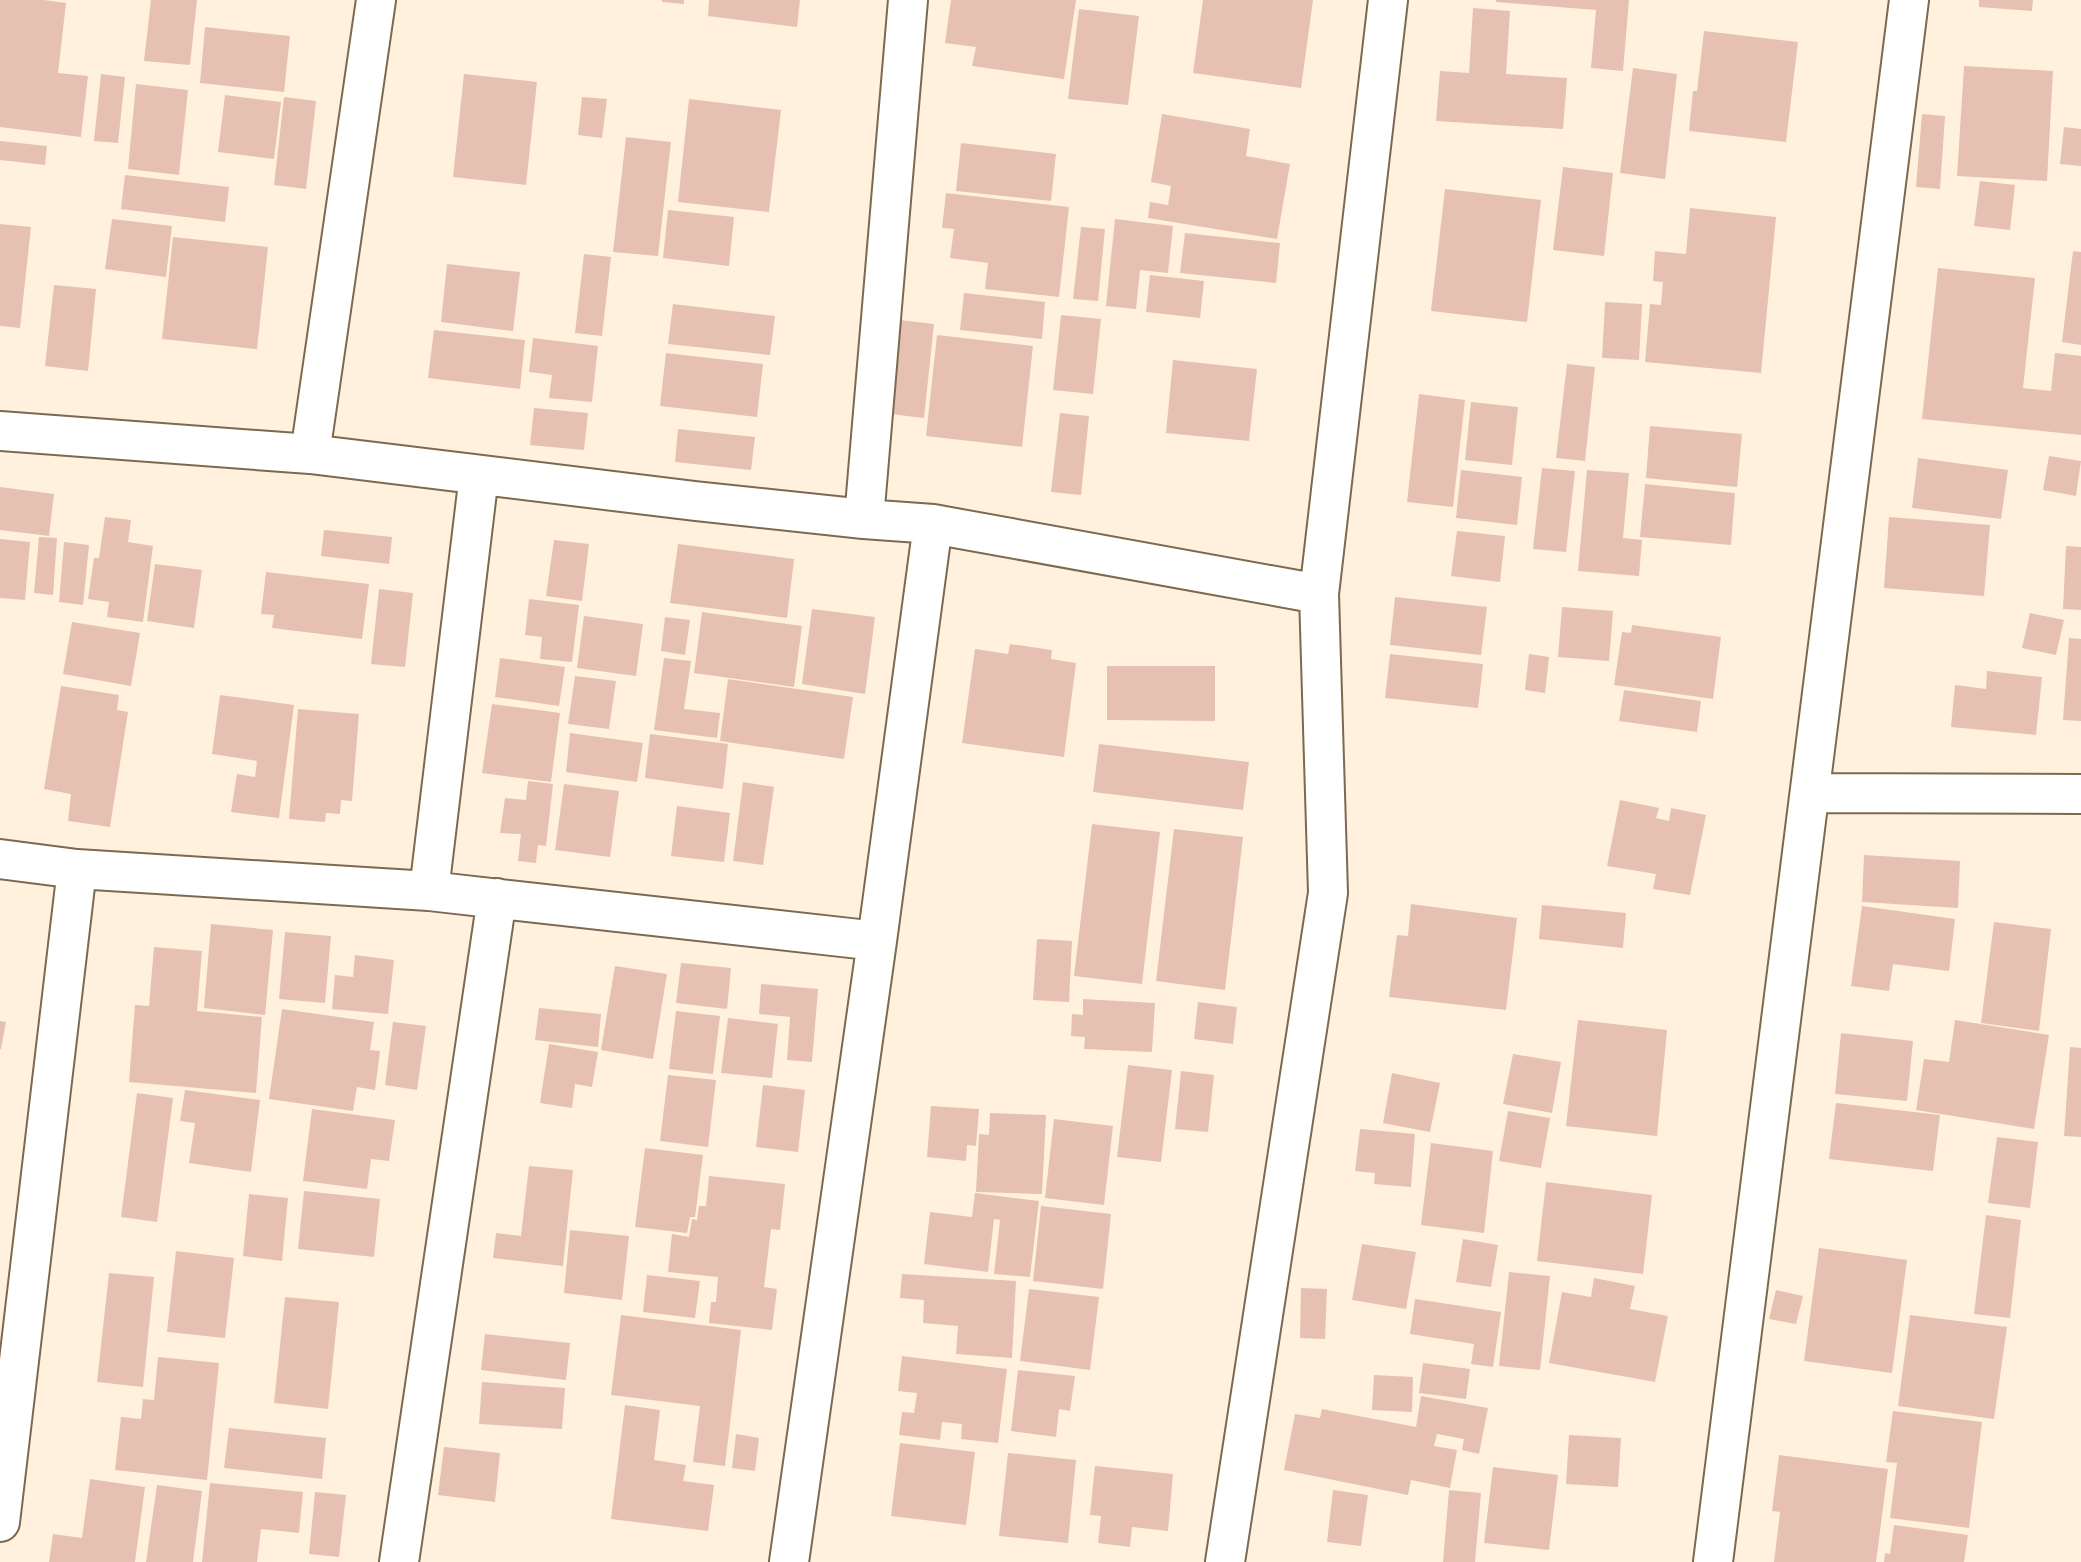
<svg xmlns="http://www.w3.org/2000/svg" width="2081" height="1562" font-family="Overpass,sans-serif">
  <rect width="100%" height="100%" fill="#fff1de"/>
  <!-- building -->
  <path fill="#e6c1b1" d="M0,0H44L66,3L58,73L88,76L81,137L0,127Z
    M151,0H197L190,65L144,61Z
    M662,0H684V4L662,2Z
    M709,0H800L797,27L708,16Z
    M951,0H1076L1064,79L972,66L976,47L945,43Z
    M1203,0H1313L1301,88L1193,73Z
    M1496,0H1629L1623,71L1591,68L1596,10L1496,2Z
    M1979,0H2033L2032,11L1979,7Z
    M1473,8L1510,11L1506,74L1567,78L1563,129L1436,121L1440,71L1469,73Z
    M1079,9L1139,16L1128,105L1068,99Z
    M205,27L290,36L284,92L200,83Z
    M1704,31L1798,42L1786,142L1689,131L1693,91H1697Z
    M1964,66L2053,71L2047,181L1957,176Z
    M1633,68L1677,74L1665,179L1620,173Z
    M101,74L125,77L118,143L94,141Z
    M464,74L537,82L526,185L453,177Z
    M136,84L188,90L179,175L128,169Z
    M225,95L281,102L274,159L218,152Z
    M284,97L316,101L306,189L274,185Z
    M582,97L607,99L602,138L578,135Z
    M689,99L781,110L769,212L678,202Z
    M1162,114L1250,129L1246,156L1290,164L1277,239L1148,218L1150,202L1168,205L1171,186L1151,182Z
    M1922,114L1945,116L1940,189L1916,187Z
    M2064,127L2081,129V166L2060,164Z
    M626,137L671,142L658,256L613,252Z
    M0,141L47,146L45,165L0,160Z
    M961,143L1056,154L1051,201L956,191Z
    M1563,167L1613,173L1604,256L1553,250Z
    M125,175L229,187L225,222L121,209Z
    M1980,181L2015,185L2010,230L1974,226Z
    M1445,189L1541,200L1527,322L1431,311Z
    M946,193L1069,207L1059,297L985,289L988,263L950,258L954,229L942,228Z
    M1690,208L1776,217L1761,373L1645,362L1650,304L1661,305L1663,282L1653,281L1655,251L1686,254Z
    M668,210L734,217L729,266L663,258Z
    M112,219L172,226L166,277L105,269Z
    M1115,219L1173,226L1168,273L1140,270L1136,309L1106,306Z
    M0,224L31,227L20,328L0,326Z
    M1081,227L1105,229L1098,301L1073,299Z
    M1185,233L1280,243L1276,283L1180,273Z
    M173,237L268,247L257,349L162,339Z
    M2073,251L2081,252V345L2062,342Z
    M584,254L611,257L602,336L575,333Z
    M447,264L520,272L513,331L441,322Z
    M1938,268L2035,278L2023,388L2051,391L2055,353L2081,356V435L1922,419Z
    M1150,275L1204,281L1200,318L1146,312Z
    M54,285L96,289L88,371L45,366Z
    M964,293L1045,302L1042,339L960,330Z
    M1605,302L1642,304L1639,360L1602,358Z
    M673,304L775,316L770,355L668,344Z
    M1061,315L1101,319L1093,394L1053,390Z
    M900,320L934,324L924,418L890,414Z
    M434,330L525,340L520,389L428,378Z
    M937,335L1033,346L1022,447L926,436Z
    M533,338L598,346L592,402L549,398L552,375L529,372Z
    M666,353L763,364L757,417L660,406Z
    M1173,360L1257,369L1249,441L1166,433Z
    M1567,364L1595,367L1585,461L1556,458Z
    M1419,394L1465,400L1453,507L1407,502Z
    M1471,402L1518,407L1512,465L1465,460Z
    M534,408L588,413L584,450L530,445Z
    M1060,413L1089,416L1081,495L1051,492Z
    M1650,426L1742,434L1737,487L1646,478Z
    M678,429L755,437L751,470L675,462Z
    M2049,456L2081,461L2076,496L2043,490Z
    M1918,458L2008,470L2001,519L1912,508Z
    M1542,468L1575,471L1566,552L1533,549Z
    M1461,470L1522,477L1517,525L1456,518Z
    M1587,470L1629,473L1623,538L1642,540L1639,576L1578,571Z
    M1645,484L1735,493L1731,545L1640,537Z
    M0,487L54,494L49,536L0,530Z
    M105,517L131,520L128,542L153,546L143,622L107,617L109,602L88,599L94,558H99Z
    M1889,517L1990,525L1984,596L1884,588Z
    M324,530L392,537L389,564L321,556Z
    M1457,531L1505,536L1500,582L1451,576Z
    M39,537L57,538L53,595L34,593Z
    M0,539L30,542L25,600L0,598Z
    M554,540L589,544L582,601L546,596Z
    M64,542L89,545L83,605L59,602Z
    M678,544L794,559L787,618L670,603Z
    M2066,546L2081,547V610L2063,609Z
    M155,564L202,570L194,628L147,621Z
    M266,572L369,584L362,639L272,628L274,615L261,614Z
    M379,589L413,593L405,667L371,664Z
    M1395,597L1487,607L1481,655L1390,645Z
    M529,599L579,605L572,662L540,659L542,637L525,635Z
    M1562,607L1613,611L1609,661L1558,657Z
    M812,609L875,617L865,694L802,684Z
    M702,612L802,626L794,687L694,673Z
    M2030,613L2064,620L2056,655L2022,648Z
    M584,616L643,624L636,676L577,668Z
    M665,617L690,620L685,655L661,651Z
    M72,622L140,633L131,686L63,674Z
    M1632,625L1721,637L1713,699L1614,685L1622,632L1631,633Z
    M2069,638L2081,639V721L2063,720Z
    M1010,644L1052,650L1051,659L1076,663L1064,757L962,743L975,649L1008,654Z
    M1390,654L1483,664L1478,708L1385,698Z
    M1529,654L1549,657L1545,693L1525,690Z
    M500,658L565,667L559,706L495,697Z
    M664,658L691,661L684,709L720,713L717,738L654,730Z
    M1107,666H1215V721L1107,720Z
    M1987,671L2042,677L2036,735L1951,727L1955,685L1986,689Z
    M575,676L616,681L609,729L568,724Z
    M728,679L853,697L844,759L720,741Z
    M61,686L119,695L117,710L128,712L110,827L68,821L71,794L44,789Z
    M1624,690L1701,701L1697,732L1619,721Z
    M220,695L294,705L279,818L231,812L237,774L255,777L257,761L212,754Z
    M492,704L560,713L551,782L482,773Z
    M298,709L359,714L352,801L341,800L340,814L326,813L325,822L289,819Z
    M570,733L643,743L637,782L566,772Z
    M650,734L728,744L723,789L645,778Z
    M1099,744L1249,762L1243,810L1093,792Z
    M528,781L553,784L546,846L538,845L536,863L518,861L521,834L500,833L505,798L526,800Z
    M743,782L774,787L763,865L733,861Z
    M564,784L619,791L610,857L555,850Z
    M1620,800L1659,808L1656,818L1669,821L1671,808L1706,815L1690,895L1653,889L1656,874L1607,866Z
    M677,806L730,813L724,862L671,856Z
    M1092,824L1160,832L1142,984L1074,976Z
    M1174,829L1243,837L1225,990L1156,981Z
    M1864,855L1960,861L1958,908L1862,902Z
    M1411,904L1517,918L1506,1010L1389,997L1397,935L1408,936Z
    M1542,905L1626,913L1623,948L1539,939Z
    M1862,906L1955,919L1949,971L1893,964L1889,991L1851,986Z
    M1994,922L2051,929L2039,1031L1981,1023Z
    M211,924L273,930L265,1015L204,1008Z
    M285,932L331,936L325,1003L279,999Z
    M1037,939L1072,941L1069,1002L1033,1000Z
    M154,947L202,951L197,1011L262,1017L256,1093L129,1082L135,1005L149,1006Z
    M355,955L394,960L388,1014L332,1009L335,975L353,977Z
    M681,963L731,968L727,1009L676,1003Z
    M615,966L667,974L653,1059L601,1050Z
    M761,984L818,989L812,1062L787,1060L790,1017L759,1014Z
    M1083,999L1155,1003L1152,1052L1084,1049L1085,1037L1071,1036L1072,1014L1083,1015Z
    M1198,1002L1237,1007L1233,1044L1194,1039Z
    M539,1008L601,1014L598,1047L535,1040Z
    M282,1009L374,1022L370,1050L380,1051L375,1090L357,1087L353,1111L269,1099Z
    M676,1011L720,1016L713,1074L669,1069Z
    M728,1018L778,1024L772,1078L721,1073Z
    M1578,1020L1667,1030L1657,1136L1566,1126Z
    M1955,1020L2049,1035L2034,1129L1916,1110L1924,1059L1949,1062Z
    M0,1021L6,1022L1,1049H0Z
    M393,1022L426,1026L417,1090L385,1085Z
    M1841,1033L1913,1041L1907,1101L1835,1094Z
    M549,1044L598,1052L592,1087L575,1084L572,1108L540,1103Z
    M2070,1047L2081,1048V1137L2064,1136Z
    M1513,1054L1561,1062L1552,1113L1503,1104Z
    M1128,1065L1172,1070L1161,1162L1117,1157Z
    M1181,1071L1214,1075L1208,1132L1175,1129Z
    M1392,1073L1440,1083L1430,1132L1383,1123Z
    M668,1075L716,1080L708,1147L660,1141Z
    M763,1085L805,1090L798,1152L756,1147Z
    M185,1090L260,1100L251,1172L189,1163L195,1123L180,1121Z
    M137,1093L173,1098L157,1222L121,1217Z
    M1836,1103L1940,1115L1933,1171L1829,1159Z
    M931,1106L979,1109L976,1146L967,1145L966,1161L927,1157Z
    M312,1109L395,1120L389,1161L371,1159L367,1189L303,1181Z
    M1508,1111L1550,1118L1541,1168L1499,1161Z
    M990,1113L1046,1115L1042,1194L976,1192L979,1134L989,1135Z
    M1054,1119L1113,1126L1104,1205L1045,1198Z
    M1360,1129L1415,1134L1411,1187L1374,1184L1375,1173L1355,1171Z
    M1997,1137L2038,1142L2030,1208L1988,1203Z
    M1431,1143L1493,1151L1484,1233L1421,1225Z
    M645,1148L703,1155L695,1217H690L687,1233L635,1227Z
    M529,1166L573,1170L563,1266L493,1258L496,1233L521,1236Z
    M709,1176L785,1184L780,1230L771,1229L765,1279L764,1287L777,1289L772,1330L709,1323L711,1302H716L718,1277L668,1272L672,1234L689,1237L692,1219L697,1220L699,1206H706Z
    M1546,1182L1652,1195L1643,1274L1537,1261Z
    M304,1191L380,1199L374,1257L298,1249Z
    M975,1193L1039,1201L1030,1277L994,1274L1000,1220L994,1219L988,1272L924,1264L930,1212L972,1217Z
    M249,1194L288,1198L282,1261L243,1256Z
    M1041,1206L1111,1214L1103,1289L1033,1281Z
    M1986,1215L2021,1220L2010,1318L1974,1314Z
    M570,1230L629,1236L622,1300L564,1293Z
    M1463,1239L1498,1245L1491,1287L1456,1282Z
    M1362,1244L1416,1252L1406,1309L1352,1300Z
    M1819,1248L1907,1260L1892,1373L1804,1361Z
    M176,1251L234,1258L225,1338L167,1332Z
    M1509,1272L1550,1276L1540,1370L1499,1366Z
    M109,1273L154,1277L143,1387L97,1382Z
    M902,1274L1016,1281L1012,1358L956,1354L958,1326L923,1323L924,1300L900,1298Z
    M647,1275L700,1281L695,1318L643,1312Z
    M1594,1278L1635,1286L1630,1309L1668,1316L1655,1382L1549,1363L1562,1292L1591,1297Z
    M1301,1288L1327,1289L1325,1339L1300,1338Z
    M1029,1289L1099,1297L1090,1370L1020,1361Z
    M1776,1290L1803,1296L1796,1324L1769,1319Z
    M285,1297L339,1302L328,1409L274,1403Z
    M1415,1299L1501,1312L1493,1367L1471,1364L1474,1344L1410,1334Z
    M621,1315L741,1330L725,1466L693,1462L700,1406L611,1395Z
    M1910,1315L2007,1327L1994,1419L1898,1406Z
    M485,1334L570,1343L566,1380L481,1370Z
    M902,1356L1007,1369L998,1443L961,1439L962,1424L942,1422L940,1440L899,1435L902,1412L914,1413L917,1393L898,1391Z
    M158,1357L219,1363L207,1480L115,1470L121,1417L141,1419L143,1399L154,1400Z
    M1423,1363L1470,1369L1466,1399L1419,1393Z
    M1018,1370L1075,1376L1070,1411L1059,1409L1056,1437L1011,1431Z
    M1374,1375L1413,1377L1412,1412L1372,1410Z
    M482,1382L565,1388L562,1429L479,1424Z
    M1421,1396L1488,1408L1479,1454L1462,1450L1464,1439L1437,1434L1434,1446L1457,1450L1450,1488L1411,1480L1408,1495L1284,1470L1295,1414L1320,1418L1322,1409L1416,1427Z
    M625,1405L660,1410L654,1460L686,1465L683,1481L714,1485L708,1531L611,1519Z
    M1893,1411L1982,1422L1969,1528L1890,1518L1897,1463L1886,1462Z
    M229,1428L326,1438L322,1479L224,1468Z
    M736,1434L759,1438L755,1471L732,1468Z
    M1569,1435L1621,1438L1618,1487L1566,1484Z
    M900,1443L975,1452L966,1525L891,1516Z
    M444,1447L500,1453L495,1502L438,1495Z
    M1008,1453L1076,1460L1068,1543L999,1536Z
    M1779,1455L1888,1469L1876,1562H1774L1780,1512L1772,1511Z
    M1095,1466L1173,1474L1168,1531L1132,1527L1130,1547L1098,1543L1101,1516L1090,1515Z
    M1493,1467L1558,1475L1549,1550L1484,1543Z
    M90,1479L145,1487L135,1562H49L53,1534L82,1538Z
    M210,1483L303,1492L299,1533L261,1529L257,1562H202Z
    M157,1485L202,1491L193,1562H146Z
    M1333,1490L1368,1495L1361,1546L1327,1542Z
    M1449,1490L1481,1493L1475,1562H1443Z
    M315,1492L346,1495L339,1557L309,1554Z
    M1894,1525L1968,1535L1964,1562H1884L1885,1553L1890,1554Z"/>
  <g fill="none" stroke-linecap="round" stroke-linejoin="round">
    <!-- street casing -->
    <g stroke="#7d694d" stroke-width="42">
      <path id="street" d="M0,431L310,454L695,501L864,519L933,524L1319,594
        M310,454L376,0
        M864,519L908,0
        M1811,793L2081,794
        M0,859L77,869L429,891L877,941
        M429,891L479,475
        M0,1522L77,869
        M399,1562L497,898
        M789,1562L877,941L933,524
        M1225,1562L1328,893L1319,594L1388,0
        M1713,1562L1909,0"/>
    </g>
    <!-- street -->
    <use href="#street" stroke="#fff" stroke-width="38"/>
  </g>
</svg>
